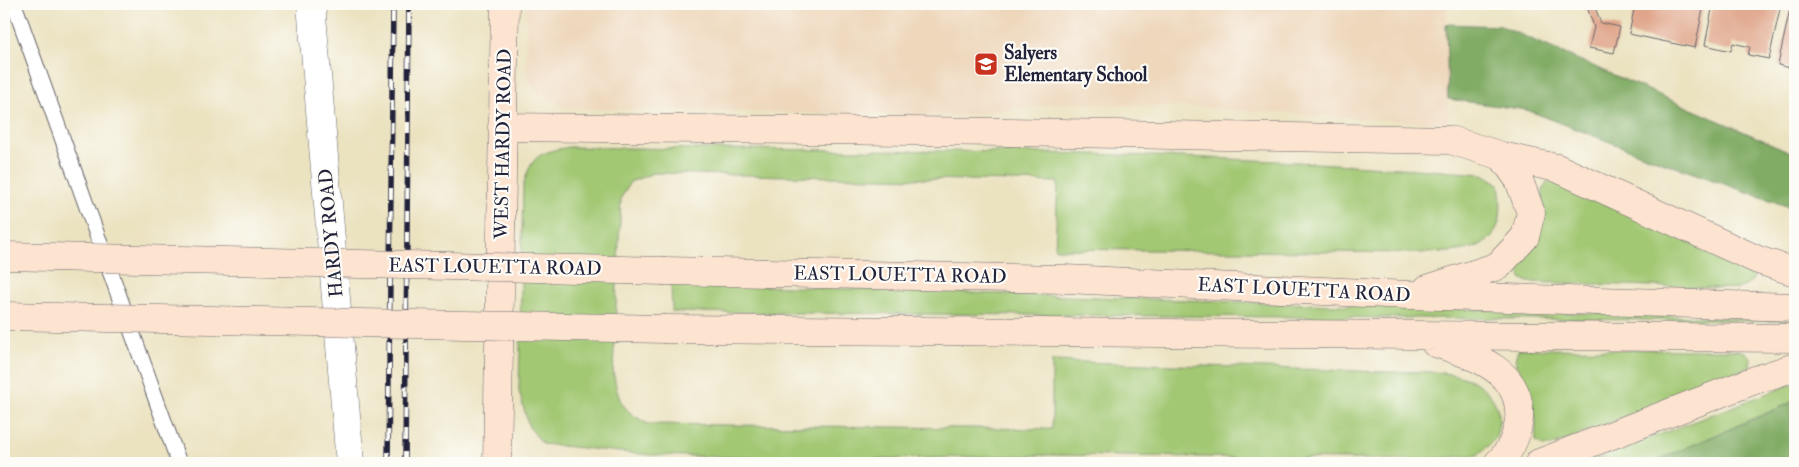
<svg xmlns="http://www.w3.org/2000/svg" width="1799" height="467" font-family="'IM FELL Double Pica',serif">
  <rect width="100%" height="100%" fill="#fdfcf7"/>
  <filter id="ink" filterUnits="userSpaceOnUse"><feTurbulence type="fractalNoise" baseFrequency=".02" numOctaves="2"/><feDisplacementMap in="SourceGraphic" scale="10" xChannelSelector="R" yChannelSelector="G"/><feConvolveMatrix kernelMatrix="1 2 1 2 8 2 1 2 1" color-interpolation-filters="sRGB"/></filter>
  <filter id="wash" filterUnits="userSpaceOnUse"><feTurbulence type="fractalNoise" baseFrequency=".0096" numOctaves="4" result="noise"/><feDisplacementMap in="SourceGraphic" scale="20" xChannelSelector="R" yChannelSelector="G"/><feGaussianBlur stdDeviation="1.12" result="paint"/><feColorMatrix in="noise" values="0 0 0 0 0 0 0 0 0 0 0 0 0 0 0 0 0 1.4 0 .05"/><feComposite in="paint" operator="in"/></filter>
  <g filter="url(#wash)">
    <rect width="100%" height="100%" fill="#ebe2c0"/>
    <!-- built -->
    <path fill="#eed7bb" d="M526,4H1447L1448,124L1191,107L1062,103L960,116L568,108L539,95L526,76Z"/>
    <!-- green -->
    <path fill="#a2c873" stroke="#627557" d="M569,147C696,150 823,149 950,151C1128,154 1306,160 1483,174L1499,184C1510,253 1470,252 1417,253L1055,249L1058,182L653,173L630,182L621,198L613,371C619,403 620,408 648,424L1052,429V361L1387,372C1426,372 1488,365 1499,415C1500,422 1497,431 1496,438L1478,455L1419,460L1050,455L851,460L650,455L543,444L529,427L519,391L523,186C532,155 538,153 569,147Z
      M1553,180L1752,270L1754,277C1747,292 1730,288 1716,288L1528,282L1521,278L1518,267L1535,243L1542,221L1543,188L1547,182Z
      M671,283L1790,320V321L672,312Z
      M1519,349L1738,350L1745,352L1751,358L1750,367L1551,446H1543L1536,441C1535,432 1537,423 1535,414C1534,404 1530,393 1527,384C1522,371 1510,362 1519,349Z
      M1795,383V401L1651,463H1585Z"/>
    <!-- forest -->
    <path fill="#81ac65" stroke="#526750" d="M1446,24L1501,26L1795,154V209L1659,161L1527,110L1448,99Z
      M1795,401V463H1651Z"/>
    <g id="blocks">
      <!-- building -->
      <path fill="#e0a58a" d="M1579,4H1598L1596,10L1601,23L1620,27L1614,53L1589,48L1594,27L1587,7Z
        M1635,4H1704L1695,48L1629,34Z
        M1713,4H1781L1769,59L1748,55L1750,47L1733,43L1731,51L1705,45Z
        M1791,4H1795V69L1778,65Z"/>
    </g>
  </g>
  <g filter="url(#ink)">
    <use href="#blocks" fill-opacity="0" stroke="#68656a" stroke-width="1"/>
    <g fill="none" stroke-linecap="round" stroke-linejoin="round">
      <!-- service casing -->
      <g stroke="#68656a" stroke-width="17">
        <path id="service" d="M14,4L179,463"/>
      </g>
      <!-- minor casing -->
      <g stroke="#68656a" stroke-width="29">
        <path id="minor" d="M311,4L350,463"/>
      </g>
      <!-- secondary casing -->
      <g stroke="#68656a" stroke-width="29">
        <path id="secondary" d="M502,127L1009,132L1450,140L1502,156L1557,168L1758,260L1795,272
          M665,271L1065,279L1408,295L1795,307
          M1427,289L1498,266L1525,237L1531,213L1519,180L1502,156
          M666,329L1795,338
          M1435,343C1471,355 1523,369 1519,419C1517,437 1511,450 1498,463
          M497,463L505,4
          M1539,463L1755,380L1795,367"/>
      </g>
      <!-- service -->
      <use href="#service" stroke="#fff" stroke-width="15"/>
      <!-- minor -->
      <use href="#minor" stroke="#fff" stroke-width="28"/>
      <!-- secondary -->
      <use href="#secondary" stroke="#fde4d1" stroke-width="28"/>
      <!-- rail casing -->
      <g stroke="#22223b" stroke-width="5.5">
        <path id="rail" d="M388,463L393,4
          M405,463L409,4"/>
      </g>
      <!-- rail -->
      <use href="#rail" stroke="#fdfcf7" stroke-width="4" stroke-dasharray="11" stroke-linecap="butt"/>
      <!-- secondary-bridge casing -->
      <g stroke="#68656a" stroke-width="29" stroke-linecap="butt">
        <path id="secondary-bridge" d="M4,256L665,271
          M4,316L666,329"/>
      </g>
      <!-- secondary-bridge -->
      <use href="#secondary-bridge" stroke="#fde4d1" stroke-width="28"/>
    </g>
  </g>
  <!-- icons -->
  <defs>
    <g id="school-square" transform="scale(1.25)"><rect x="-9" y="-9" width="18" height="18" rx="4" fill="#c8321e" stroke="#fdfcf7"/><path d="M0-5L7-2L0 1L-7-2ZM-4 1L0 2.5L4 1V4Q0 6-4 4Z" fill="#fff"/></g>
  </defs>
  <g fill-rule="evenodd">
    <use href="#school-square" x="986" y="64"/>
  </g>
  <g text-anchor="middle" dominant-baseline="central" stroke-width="4.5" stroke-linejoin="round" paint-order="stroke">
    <!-- poi labels -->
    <g font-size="19" font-weight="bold" fill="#22223b" stroke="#fdfcf7" text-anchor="start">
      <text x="1004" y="53">Salyers<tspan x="1004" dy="22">Elementary School</tspan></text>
    </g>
    <!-- street labels -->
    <g font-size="19" fill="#22223b" stroke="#fdfcf7">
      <text transform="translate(503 144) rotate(-89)">WEST HARDY ROAD</text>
      <text transform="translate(331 233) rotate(-95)">HARDY ROAD</text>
      <text transform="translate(495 267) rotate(1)">EAST LOUETTA ROAD</text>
      <text transform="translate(900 275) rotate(1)">EAST LOUETTA ROAD</text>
      <text transform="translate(1304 290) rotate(3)">EAST LOUETTA ROAD</text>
    </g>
  </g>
  <!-- margin -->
  <rect width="1799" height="467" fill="none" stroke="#fdfcf7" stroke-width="20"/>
</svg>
